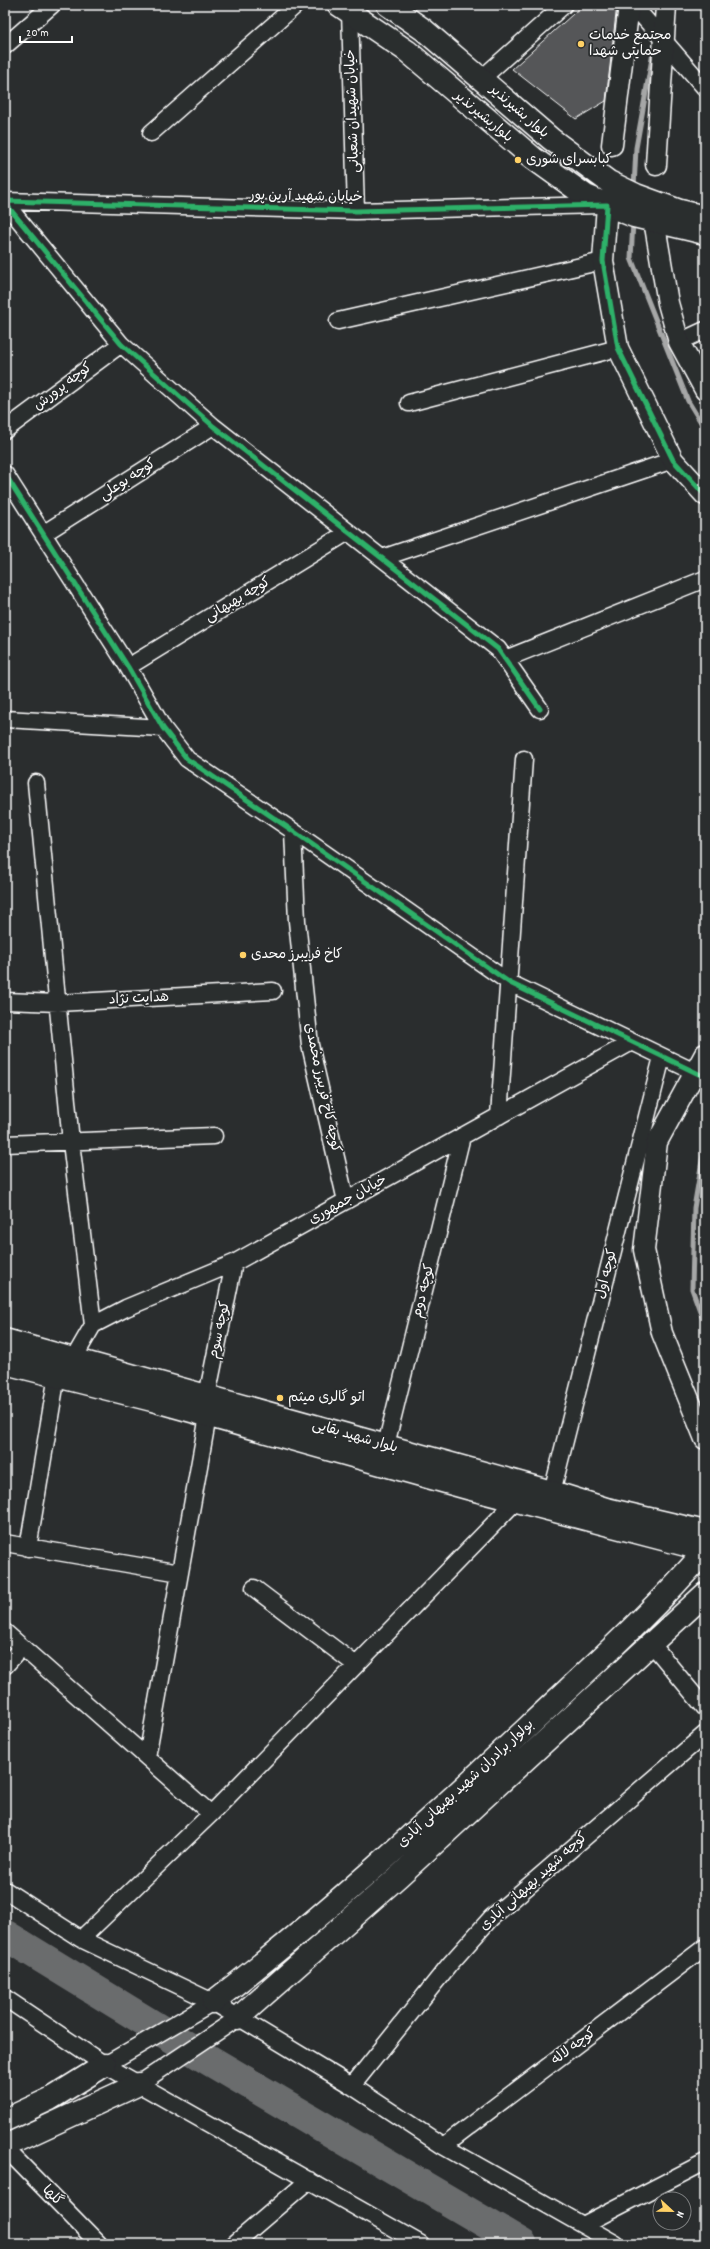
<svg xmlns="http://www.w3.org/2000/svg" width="710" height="2249" font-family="Dekko,'Playpen Sans Arabic',sans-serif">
  <rect width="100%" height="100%" fill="#2a2d2e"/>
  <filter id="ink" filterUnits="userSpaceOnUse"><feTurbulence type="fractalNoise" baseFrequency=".025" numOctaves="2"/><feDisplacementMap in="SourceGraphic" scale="8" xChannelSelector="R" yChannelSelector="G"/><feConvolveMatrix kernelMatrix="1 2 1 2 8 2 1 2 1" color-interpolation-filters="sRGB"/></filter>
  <g filter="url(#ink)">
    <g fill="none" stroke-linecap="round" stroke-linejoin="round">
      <!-- stream -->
      <path stroke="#a6a7a7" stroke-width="5" d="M634,188L636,148L654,47
        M633,222L631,258L688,401L705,429
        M705,1143L694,1208L692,1289L705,1325"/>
      <!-- river -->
      <path stroke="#6a6c6d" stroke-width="31" d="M5,1935L209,2060L522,2244"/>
    </g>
    <!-- building -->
    <path fill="#555758" stroke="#fff" d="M583,5H617L606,101L576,119L512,69Z"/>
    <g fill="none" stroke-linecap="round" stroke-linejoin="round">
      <!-- minor casing -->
      <g stroke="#fff" stroke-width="19">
        <path id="minor" d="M633,5L705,88
          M350,11L356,211
          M5,46L52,5
          M481,79L564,5
          M151,133L296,5
          M5,201L356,211L601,205
          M5,203L121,344L213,426L498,649L540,709
          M338,321L603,261
          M679,342L705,330
          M409,403L618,348
          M5,430L121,344
          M5,474L128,667L163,728L187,759L293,831L510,983L705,1077
          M43,534L213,426
          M382,558L673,460
          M505,659L705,579
          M128,667L348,532
          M5,719L163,728
          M36,783L71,1142L93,1325
          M293,831L297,921L310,1045L346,1201
          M5,1001L58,1003L273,991
          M499,1116L524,759
          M5,1144L214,1136
          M74,1358L93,1325L126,1308L234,1263L630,1043
          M207,1396L234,1263
          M386,1445L462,1136
          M552,1492L662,1057
          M5,1543L180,1573
          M28,1548L57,1375
          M254,1588L356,1665
          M5,1632L211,1814
          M651,1643L705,1708
          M5,1666L22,1647
          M147,1757L208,1416
          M5,1890L81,1939L213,2002L352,2086L443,2146L616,2244
          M81,1939L211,1814L516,1501
          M5,1998L105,2065L421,2244
          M105,2065L213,2002
          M139,2084L238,2018
          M352,2086L450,1964L491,1918L705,1734
          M443,2146L705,1947
          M5,2148L99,2244
          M583,2225L705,2162
          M234,2244L309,2180"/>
      </g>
      <!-- tertiary casing -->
      <g stroke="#fff" stroke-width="23">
        <path id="tertiary" d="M612,145L629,5
          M656,165L666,5
          M607,205L603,261L618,348L673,460L705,495
          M654,220L668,303L679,342L705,390
          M705,1054L657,1142L644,1250L662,1333L705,1439"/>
      </g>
      <!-- secondary casing -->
      <g stroke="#fff" stroke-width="25">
        <path id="secondary" d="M339,5L407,51L533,158L586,196L634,216L705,233
          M388,5L424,30L551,139L609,182L636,195L680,211L705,217
          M5,1340L552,1492L606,1509L705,1532
          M5,1363L152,1400L467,1488L705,1550
          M213,2002C324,1917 427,1822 529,1726C589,1669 651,1614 705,1551
          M238,2018L399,1876L705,1594
          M5,2120L50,2099L105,2065
          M5,2146L139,2084"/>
      </g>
      <!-- minor -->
      <use href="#minor" stroke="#2a2d2e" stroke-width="16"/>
      <!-- tertiary -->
      <use href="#tertiary" stroke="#2a2d2e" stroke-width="20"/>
      <!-- secondary -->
      <use href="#secondary" stroke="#2a2d2e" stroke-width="22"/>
      <!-- cycleway casing -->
      <g stroke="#2a2d2e" stroke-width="8">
        <path id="cycleway" d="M5,201L356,211L607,205L603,261L618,348L673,460L705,495
          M5,203L121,344L213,426L498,649L540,709
          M5,474L128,667L163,728L187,759L293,831L510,983L705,1077"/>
      </g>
      <!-- cycleway -->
      <use href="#cycleway" stroke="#2db169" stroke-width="5"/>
    </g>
  </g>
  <!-- markers -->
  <g fill="#ffd166" stroke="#2a2d2e" stroke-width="1.5">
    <circle cx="581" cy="44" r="4"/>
    <circle cx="518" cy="160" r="4"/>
    <circle cx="243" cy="955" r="4"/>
    <circle cx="280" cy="1398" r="4"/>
  </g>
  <g text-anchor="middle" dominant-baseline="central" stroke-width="3.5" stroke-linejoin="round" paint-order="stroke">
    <!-- poi labels -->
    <g font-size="14" fill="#fff" stroke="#2a2d2e" text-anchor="start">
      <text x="589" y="36">مجتمع خدمات<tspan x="589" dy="16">حمایتی شهدا</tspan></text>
      <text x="526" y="160">کبابسرای شوری</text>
      <text x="251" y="955">کاخ فریبرز محدی</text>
      <text x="288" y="1398">اتو گالری میثم</text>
    </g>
    <!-- street labels -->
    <g font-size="14" fill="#fff" stroke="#2a2d2e">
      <text transform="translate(353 111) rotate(-92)">خیابان شهیدان شعبانی</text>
      <text transform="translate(519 112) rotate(41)">بلوار بشیرنذیر</text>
      <text transform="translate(483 117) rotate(40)">بلواربشیرنذیر</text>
      <text transform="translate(306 197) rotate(1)">خیابان شهید آرین پور</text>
      <text transform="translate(63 387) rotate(-37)">کوچه پرورش</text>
      <text transform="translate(128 480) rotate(-33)">کوچه بوعلی</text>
      <text transform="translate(238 600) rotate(-31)">کوچه بهبهانی</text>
      <text transform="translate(139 999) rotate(-3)">هدایت نژاد</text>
      <text transform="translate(322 1088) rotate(78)">کوچه کاخ فریبرز مخمدی</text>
      <text transform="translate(348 1200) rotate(-29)">خیابان جمهوری</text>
      <text transform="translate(607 1274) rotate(-76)">کوچه اول</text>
      <text transform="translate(424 1291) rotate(-76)">کوچه دوم</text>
      <text transform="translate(220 1330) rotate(-78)">کوچه سوم</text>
      <text transform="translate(355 1437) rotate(16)">بلوار شهید بقایی</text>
      <text transform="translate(466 1784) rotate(-43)">بولوار برادران شهید بهبهانی آبادی</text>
      <text transform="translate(534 1882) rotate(-42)">کوچه شهید بهبهانی آبادی</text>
      <text transform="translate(574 2047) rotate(-37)">کوچه لاله</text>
      <text transform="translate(52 2196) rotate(46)">گلها</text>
    </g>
  </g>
  <!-- margin -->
  <rect width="710" height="2249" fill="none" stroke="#2a2d2e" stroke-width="20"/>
  <rect x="10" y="10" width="690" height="2229" fill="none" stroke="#fff" stroke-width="1.5" filter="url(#ink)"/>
  <!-- north arrow -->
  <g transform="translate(672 2211) rotate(112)"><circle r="19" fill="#2a2d2e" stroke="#7f8182"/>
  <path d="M0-3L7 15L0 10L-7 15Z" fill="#ffd166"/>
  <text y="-6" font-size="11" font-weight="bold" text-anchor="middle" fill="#ffffff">N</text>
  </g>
  <!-- scale -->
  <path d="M20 36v6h52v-6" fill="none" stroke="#ffffff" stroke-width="2"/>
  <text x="26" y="36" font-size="12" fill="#ffffff" stroke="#2a2d2e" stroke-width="3" paint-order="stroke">20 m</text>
</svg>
